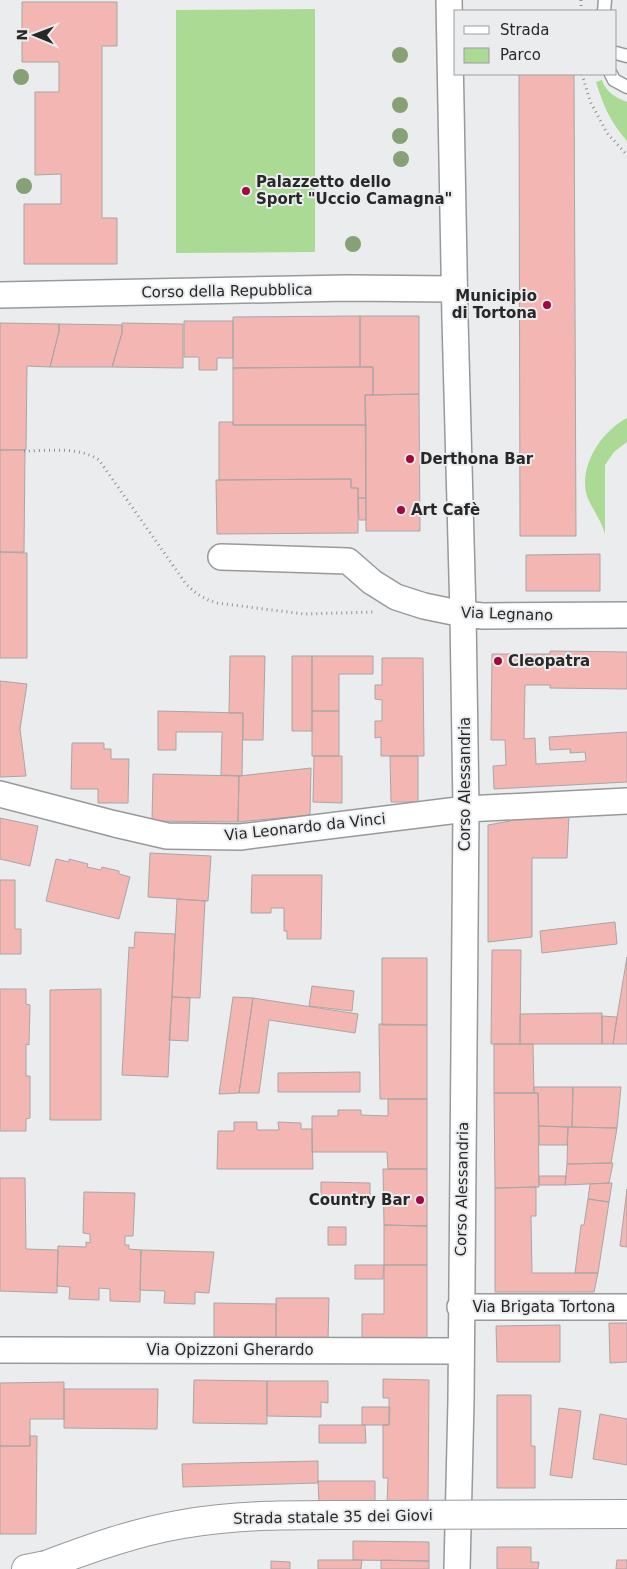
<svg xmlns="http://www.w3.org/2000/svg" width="627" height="1569" font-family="'DejaVu Sans',sans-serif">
  <rect width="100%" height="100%" fill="#eaecee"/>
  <!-- green -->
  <path fill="#abda95" d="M315,9V252L176,253V10Z
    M602,80C605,91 616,98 627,102V141C611,123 603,105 596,82Z
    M627,418V442L614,452L605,465V534C603,528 601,522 597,516C594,509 589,503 587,496C578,466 602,431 627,418Z"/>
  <!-- building -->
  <path fill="#f3b6b3" stroke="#a9a6a5" d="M22,2H117V46H102V218H117V264H24V204H61V174L35,175V92H59V62H22Z
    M519,74H574L576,536H520Z
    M360,316V367L233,368V317Z
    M360,316H419V394L373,395V367H360Z
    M184,321H233V358H217V370H199V357H184Z
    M0,323L59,324V331L50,367L27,366L26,450H0Z
    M122,323L183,324V368L112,367L122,333Z
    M59,324L122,325V333L112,367H50L59,331Z
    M360,367H373V395H365L366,425H233V368Z
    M419,394L420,531H366L365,395Z
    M219,422H233V425H366V498H358V488H351V479L219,480Z
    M0,450H25L24,552H0Z
    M351,479V488H358V533L217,534L216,480Z
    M358,498H366V520H359Z
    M0,552L27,553V658H0Z
    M600,554V591H526V555Z
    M550,651L627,652V689L550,688V685H525L524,739L535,738L536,764L586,761L585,752L570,753V749L550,750L549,737L627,732V782L494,789L493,766L506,765L505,740H491L492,654H550Z
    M230,656H265L263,740H243V713H229Z
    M292,656H312V731H292Z
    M312,656H373V674H339V711H312Z
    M382,658H423L424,756H381V737L375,738V721H382V700L375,699V685H382Z
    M0,681L27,684L20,729L26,776L0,777Z
    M158,711L243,713L242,776L221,775L222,732H176V750H158Z
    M312,711H339V756H312Z
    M72,743H104V749H111V759H129L128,803H98V789H71Z
    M314,756H342V803L313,802Z
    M390,756H418V802H391Z
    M311,768L310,815L238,822L239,776Z
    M153,774L239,776L238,822L152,821Z
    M569,814L567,858H532V937L488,942V825L510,821L511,818Z
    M0,818L38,826L30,866L0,859Z
    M150,853L211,856L208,901L148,897Z
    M56,859L69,862V859L88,864L87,867L101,870L102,867L119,871V874L130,877L119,919L46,901Z
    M252,875H322L321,939H287V931H284V908H271V913H251Z
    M0,880H15V929H21V954H0Z
    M177,899L205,901L200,998L172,997Z
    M615,922L617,944L542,953L540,931Z
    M135,932L175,934L168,1077L122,1075L129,947L134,948Z
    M492,950H521L520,1044H491Z
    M627,957V1044H613L617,1017Z
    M382,958H427V1025H382Z
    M312,986L354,991L352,1011L309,1006Z
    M0,989H26V1004L30,1005L29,1045L26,1044V1076H30V1118L26,1119V1131H0Z
    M101,989V1120H50V990Z
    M172,997L190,998L188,1041L169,1040Z
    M233,997L253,998L239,1093L219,1094Z
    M253,998L358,1014L355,1033L269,1020L259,1093H239Z
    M602,1013V1044H520V1014Z
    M602,1016L617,1017L613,1044H602Z
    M379,1024L427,1025V1099H380Z
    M494,1044H533L534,1093H494Z
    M360,1072V1092H278V1073Z
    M534,1087H573L572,1127L539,1126L538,1093H534Z
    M573,1087H621L617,1128L572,1127Z
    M494,1093H538L539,1187L495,1188Z
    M388,1099H427V1169H388L387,1152H312V1116H338V1110H361V1115L388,1116Z
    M234,1122H257V1130H279L278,1122L301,1123V1129H312L313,1169H217L218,1131H234Z
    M539,1126L568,1127L567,1145H539Z
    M568,1127L617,1128L611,1163L567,1164Z
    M613,1163L609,1183L565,1185L567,1164Z
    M383,1169H427V1226L384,1225Z
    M539,1176H566L565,1185H539Z
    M0,1178H25L26,1249L58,1250L57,1293L0,1291Z
    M321,1182L370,1183V1203H321Z
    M612,1183L609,1202L588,1199L590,1184Z
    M536,1187V1216H531L532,1273H598L594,1292H495V1188Z
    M627,1189V1247L620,1246Z
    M84,1192L135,1193L133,1236H125V1245H129V1249L141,1250L140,1302L110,1301V1289L99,1288V1300L69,1299L70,1287L57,1286L58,1246L86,1247V1242L90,1243V1234L83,1233Z
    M588,1199L609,1202L598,1273H575L581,1225H584Z
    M384,1225L427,1226V1265H384Z
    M328,1227H346V1245H328Z
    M141,1250L214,1252L209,1293L195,1292V1304L164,1303L165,1291L140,1290Z
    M355,1265H384L383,1279H355Z
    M384,1265H427V1341H362V1314H384Z
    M276,1298H329L328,1341H276Z
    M214,1303L276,1304V1344L214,1343Z
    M609,1323H627V1362L610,1363Z
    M560,1325V1362H497L496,1326Z
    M383,1379L429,1380L428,1503H387L388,1478H383V1425H389V1398H383Z
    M194,1380L267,1381V1424L193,1423Z
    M267,1381H328V1403L321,1402V1417L267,1416Z
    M64,1382V1419H30V1446H0V1383Z
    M64,1389H158L157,1429L64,1428Z
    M497,1395H531V1446H535V1488H497Z
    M362,1407H390L389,1425H362Z
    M559,1408L581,1411L572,1478L550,1475Z
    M600,1414L627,1419V1465L593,1459Z
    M319,1425H365L366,1443H319Z
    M30,1436H37L36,1534H0V1446H30Z
    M318,1461V1483L183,1487L182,1464Z
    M318,1481H375V1502H319Z
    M353,1541L429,1542V1561L353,1560Z
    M497,1547H531V1562H539L538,1569H497Z
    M318,1560H362L361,1569H318Z
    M381,1560L429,1561V1569H381Z
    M617,1560H627V1569H616Z
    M271,1561L290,1562V1569H271Z"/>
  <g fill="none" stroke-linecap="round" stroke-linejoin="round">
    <!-- service casing -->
    <g stroke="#98999b" stroke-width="15">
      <path id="service" d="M604,11L605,0
        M616,53L627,56
        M611,74L614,80L627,87"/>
    </g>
    <!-- minor casing -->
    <g stroke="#98999b" stroke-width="28">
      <path id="minor" d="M449,0L455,319L463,614L466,809L461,1401L457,1569
        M0,295L347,288L454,289
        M221,557L348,561L372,582L396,597L424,606L463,614L483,616L627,615
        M0,794L115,824L167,836L240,837L466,809L627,801
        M460,1307H627
        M0,1350L460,1351"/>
    </g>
    <!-- secondary casing -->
    <g stroke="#98999b" stroke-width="30">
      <path id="secondary" d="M26,1569L46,1565"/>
    </g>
    <!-- path -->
    <path stroke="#909193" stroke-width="3" stroke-dasharray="1 4" stroke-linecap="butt" d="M581,0V11
      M582,74L590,101L607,133L627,155
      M24,451C48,451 79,446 99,460L186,584C196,594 204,599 217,603L304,614L374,612"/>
    <!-- service -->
    <use href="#service" stroke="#fff" stroke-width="12"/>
    <!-- minor -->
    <use href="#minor" stroke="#fff" stroke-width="25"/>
    <!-- secondary -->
    <use href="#secondary" stroke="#fff" stroke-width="28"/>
    <!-- secondary-bridge casing -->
    <g stroke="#98999b" stroke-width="30" stroke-linecap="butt">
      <path id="secondary-bridge" d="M46,1565C91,1548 136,1532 183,1524C247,1513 312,1515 377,1515C460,1515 544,1514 627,1514"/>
    </g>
    <!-- secondary-bridge -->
    <use href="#secondary-bridge" stroke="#fff" stroke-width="28"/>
  </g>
  <!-- trees -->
  <g fill="#86a176">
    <circle cx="400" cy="55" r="8"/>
    <circle cx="21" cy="77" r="8"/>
    <circle cx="400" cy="105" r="8"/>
    <circle cx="400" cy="136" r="8"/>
    <circle cx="401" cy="159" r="8"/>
    <circle cx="24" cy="186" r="8"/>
    <circle cx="353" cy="244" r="8"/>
  </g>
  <!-- markers -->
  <g fill="#a3073e" stroke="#eaecee" stroke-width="2">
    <circle cx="246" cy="191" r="5"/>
    <circle cx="547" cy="305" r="5"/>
    <circle cx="410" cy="459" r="5"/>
    <circle cx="401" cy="510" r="5"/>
    <circle cx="498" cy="661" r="5"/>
    <circle cx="420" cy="1200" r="5"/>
  </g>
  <g text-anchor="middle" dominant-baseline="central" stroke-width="4" stroke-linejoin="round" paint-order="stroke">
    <!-- poi labels -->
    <g font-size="15" font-weight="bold" fill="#282829" stroke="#eaecee" text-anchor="start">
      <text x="256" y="182">Palazzetto dello<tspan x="256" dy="17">Sport "Uccio Camagna"</tspan></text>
      <text x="537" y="296" text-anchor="end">Municipio<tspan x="537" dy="17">di Tortona</tspan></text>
      <text x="420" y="459">Derthona Bar</text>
      <text x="411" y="510">Art Cafè</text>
      <text x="508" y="661">Cleopatra</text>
      <text x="410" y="1200" text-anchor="end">Country Bar</text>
    </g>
    <!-- street labels -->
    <g font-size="15" fill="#282829" stroke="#eaecee">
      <text transform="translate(227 291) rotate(-1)">Corso della Repubblica</text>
      <text transform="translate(507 614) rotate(2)">Via Legnano</text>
      <text transform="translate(465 784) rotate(-90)">Corso Alessandria</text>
      <text transform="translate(305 827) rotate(-6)">Via Leonardo da Vinci</text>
      <text transform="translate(462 1189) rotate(-89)">Corso Alessandria</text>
      <text x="544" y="1307">Via Brigata Tortona</text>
      <text x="230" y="1350">Via Opizzoni Gherardo</text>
      <text transform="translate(333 1517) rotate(-1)">Strada statale 35 dei Giovi</text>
    </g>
  </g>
  <!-- legend -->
  <rect x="454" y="10" width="162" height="65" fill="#eaecee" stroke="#9c9e9f"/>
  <rect x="464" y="26" width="25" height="8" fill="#ffffff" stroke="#9c9e9f"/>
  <text x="500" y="35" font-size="15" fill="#282829">Strada</text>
  <rect x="464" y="48" width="25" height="15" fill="#abda95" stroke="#9c9e9f"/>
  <text x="500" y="60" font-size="15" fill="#282829">Parco</text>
  <!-- north arrow -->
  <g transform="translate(35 35) rotate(271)" stroke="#eaecee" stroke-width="4" paint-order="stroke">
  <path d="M0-4L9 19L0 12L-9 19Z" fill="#282829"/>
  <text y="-8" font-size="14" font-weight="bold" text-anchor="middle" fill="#282829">N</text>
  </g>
</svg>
